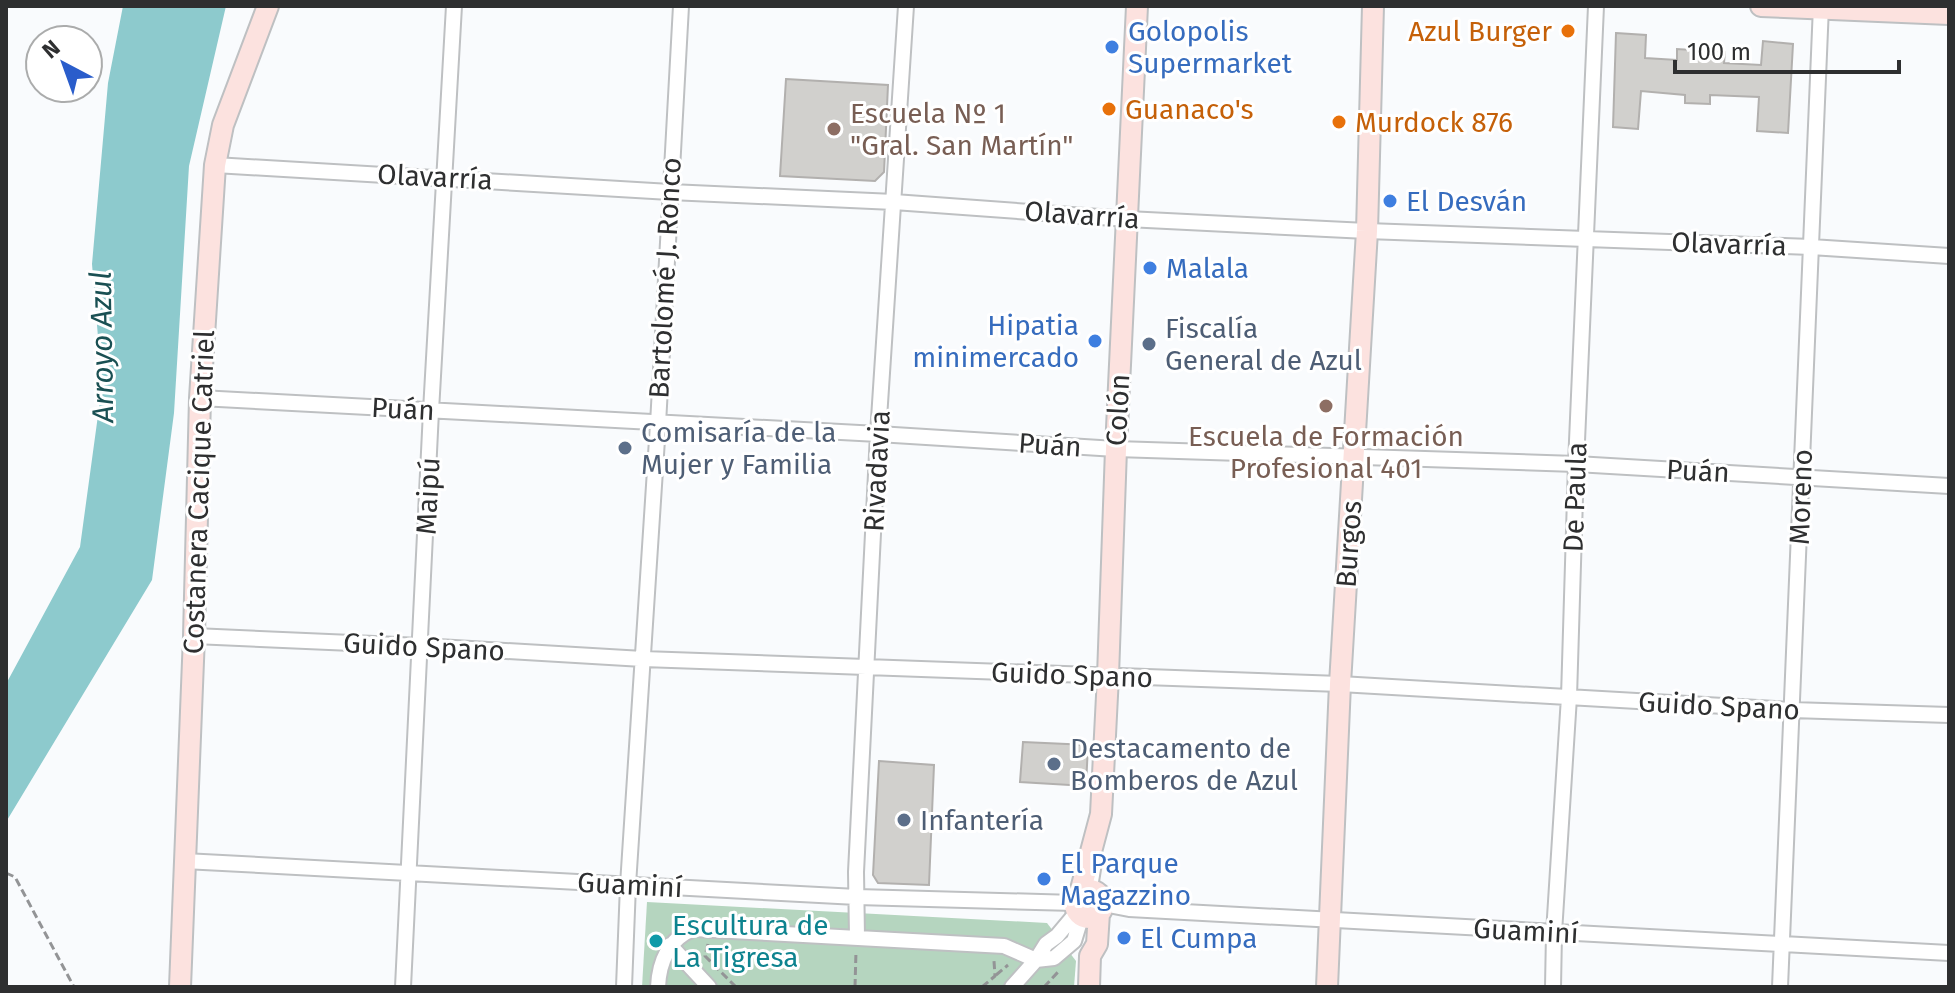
<svg xmlns="http://www.w3.org/2000/svg" width="1955" height="993" font-family="'Fira Sans',sans-serif">
  <rect width="100%" height="100%" fill="#f9fbfd"/>
  <!-- green -->
  <path fill="#b5d5bf" d="M647,902L1047,923L1076,961L1074,987H642Z"/>
  <!-- water -->
  <path fill="#8dcacd" d="M123,6H226L189,166L174,413L152,580L6,822V684L80,547L102,386L92,264L108,83Z"/>
  <!-- building -->
  <path fill="#d1d0cd" stroke="#b2b0ae" stroke-width="2" d="M1616,33L1646,35L1645,58L1677,60V49L1725,52L1724,63L1761,65L1763,41L1793,44L1788,133L1757,131L1759,97L1710,95V104L1685,103V95L1641,91L1638,129L1613,127Z
    M786,79L888,85L884,172L875,181L780,176Z
    M1023,742L1088,745L1086,786L1020,782Z
    M879,761L934,765L929,885L878,883L873,875Z"/>
  <g fill="none" stroke-linecap="round" stroke-linejoin="round">
    <!-- service casing -->
    <g stroke="#bec0c2" stroke-width="11">
      <path id="service" d="M1093,891L1098,860"/>
    </g>
    <!-- minor casing -->
    <g stroke="#bec0c2" stroke-width="18">
      <path id="minor" d="M215,165L670,192L894,202L1127,219L1367,231L1811,247L1949,256
        M200,398L878,434L1116,449L1576,464L1949,486
        M194,636L421,646L643,659L1340,684L1792,710L1949,715
        M184,861L857,897L1075,903
        M1103,904L1129,909L1949,953
        M857,937L856,872L878,434L906,6
        M670,945L709,987
        M403,987L431,411L454,6
        M624,987L628,885L658,424L681,6
        M658,987C659,962 669,938 694,929L1004,946L1036,960L1054,958L1074,941L1082,915
        M1012,987L1036,960L1046,944L1057,936L1078,911
        M1553,987L1554,933L1569,697L1576,464L1596,6
        M1780,987L1821,6"/>
    </g>
    <!-- secondary casing -->
    <g stroke="#bec0c2" stroke-width="24">
      <path id="secondary" d="M1761,6L1949,14
        M1075 904a14 14 0 1 1 28 0a14 14 0 1 1-28 0Z
        M1080,893L1101,814L1108,676L1116,449L1137,6
        M180,987L194,636L200,398L215,165L223,125L268,6
        M1089,987L1090,956L1097,944L1099,913
        M1327,987L1340,684L1367,231L1373,6"/>
    </g>
    <!-- path -->
    <path stroke="#939496" stroke-width="3" stroke-dasharray="8 4" stroke-linecap="butt" d="M6,873L15,877L74,987
      M708,944L705,956L736,987
      M996,975L1008,965
      M855,987L856,951
      M982,987L995,976L994,961
      M1044,987L1058,972"/>
    <!-- service -->
    <use href="#service" stroke="#fff" stroke-width="7"/>
    <!-- minor -->
    <use href="#minor" stroke="#fff" stroke-width="14"/>
    <!-- secondary -->
    <use href="#secondary" stroke="#fce2df" stroke-width="20"/>
  </g>
  <!-- markers -->
  <g fill="#e8710a" stroke="#fff" stroke-width="3">
    <circle cx="1568" cy="31" r="8"/>
    <circle cx="1109" cy="109" r="8"/>
    <circle cx="1339" cy="122" r="8"/>
  </g>
  <g fill="#3f7fe0" stroke="#fff" stroke-width="3">
    <circle cx="1112" cy="47" r="8"/>
    <circle cx="1390" cy="201" r="8"/>
    <circle cx="1150" cy="268" r="8"/>
    <circle cx="1095" cy="341" r="8"/>
    <circle cx="1044" cy="879" r="8"/>
    <circle cx="1124" cy="938" r="8"/>
  </g>
  <g fill="#8d6e63" stroke="#fff" stroke-width="3">
    <circle cx="834" cy="129" r="8"/>
    <circle cx="1326" cy="406" r="8"/>
  </g>
  <g fill="#5c6f8a" stroke="#fff" stroke-width="3">
    <circle cx="1149" cy="344" r="8"/>
    <circle cx="625" cy="448" r="8"/>
    <circle cx="1054" cy="764" r="8"/>
    <circle cx="904" cy="820" r="8"/>
  </g>
  <circle fill="#0f9aa8" stroke="#fff" stroke-width="3" cx="656" cy="941" r="8"/>
  <g text-anchor="middle" dominant-baseline="central" stroke-width="6" stroke-linejoin="round" paint-order="stroke">
    <!-- shop labels -->
    <g font-size="28" fill="#366cbe" stroke="#fff" text-anchor="start">
      <text x="1128" y="31">Golopolis<tspan x="1128" dy="32">Supermarket</tspan></text>
      <text x="1406" y="201">El Desván</text>
      <text x="1166" y="268">Malala</text>
      <text x="1079" y="325" text-anchor="end">Hipatia<tspan x="1079" dy="32">minimercado</tspan></text>
      <text x="1060" y="863">El Parque<tspan x="1060" dy="32">Magazzino</tspan></text>
      <text x="1140" y="938">El Cumpa</text>
    </g>
    <!-- food labels -->
    <g font-size="28" fill="#c56008" stroke="#fff" text-anchor="start">
      <text x="1552" y="31" text-anchor="end">Azul Burger</text>
      <text x="1125" y="109">Guanaco's</text>
      <text x="1355" y="122">Murdock 876</text>
    </g>
    <!-- education labels -->
    <g font-size="28" fill="#785e54" stroke="#fff" text-anchor="start">
      <text x="850" y="113">Escuela Nº 1<tspan x="850" dy="32">"Gral. San Martín"</tspan></text>
      <text x="1326" y="436" text-anchor="middle">Escuela de Formación<tspan x="1326" dy="32">Profesional 401</tspan></text>
    </g>
    <!-- street labels -->
    <g font-size="28" fill="#2e2f30" stroke="#fff">
      <text transform="translate(435 177) rotate(3)">Olavarría</text>
      <text transform="translate(1082 215) rotate(4)">Olavarría</text>
      <text transform="translate(1729 244) rotate(2)">Olavarría</text>
      <text transform="translate(665 278) rotate(-87)">Bartolomé J. Ronco</text>
      <text transform="translate(403 409) rotate(3)">Puán</text>
      <text transform="translate(1118 410) rotate(-87)">Colón</text>
      <text transform="translate(1050 445) rotate(4)">Puán</text>
      <text transform="translate(877 471) rotate(-87)">Rivadavia</text>
      <text transform="translate(1698 471) rotate(3)">Puán</text>
      <text transform="translate(199 492) rotate(-88)">Costanera Cacique Catriel</text>
      <text transform="translate(428 496) rotate(-87)">Maipú</text>
      <text transform="translate(1575 497) rotate(-88)">De Paula</text>
      <text transform="translate(1801 497) rotate(-88)">Moreno</text>
      <text transform="translate(1349 544) rotate(-86)">Burgos</text>
      <text transform="translate(424 647) rotate(3)">Guido Spano</text>
      <text transform="translate(1072 675) rotate(2)">Guido Spano</text>
      <text transform="translate(1719 706) rotate(3)">Guido Spano</text>
      <text transform="translate(630 885) rotate(3)">Guaminí</text>
      <text transform="translate(1526 931) rotate(3)">Guaminí</text>
    </g>
    <!-- service labels -->
    <g font-size="28" fill="#4e5e75" stroke="#fff" text-anchor="start">
      <text x="1165" y="328">Fiscalía<tspan x="1165" dy="32">General de Azul</tspan></text>
      <text x="641" y="432">Comisaría de la<tspan x="641" dy="32">Mujer y Familia</tspan></text>
      <text x="1070" y="748">Destacamento de<tspan x="1070" dy="32">Bomberos de Azul</tspan></text>
      <text x="920" y="820">Infantería</text>
    </g>
    <!-- culture labels -->
    <g font-size="28" fill="#0d838f" stroke="#fff" text-anchor="start">
      <text x="672" y="925">Escultura de<tspan x="672" dy="32">La Tigresa</tspan></text>
    </g>
    <!-- water labels -->
    <g font-size="30" font-style="italic" fill="#1a5053" stroke="#fff">
      <text transform="translate(102 347) rotate(-91)">Arroyo Azul</text>
    </g>
  </g>
  <!-- border -->
  <rect width="1955" height="993" fill="none" stroke="#2e2f30" stroke-width="16"/>
  <!-- north arrow -->
  <g transform="translate(64 64) rotate(319)"><circle r="38" fill="#ffffff" stroke="#abacac" stroke-width="2"/>
  <path d="M0-6L14 30L0 20L-14 30Z" fill="#2a5dcb"/>
  <text y="-12" font-size="22" font-weight="bold" text-anchor="middle" fill="#2e2f30">N</text>
  </g>
  <!-- scale -->
  <path d="M1675 60v12h224v-12" fill="none" stroke="#2e2f30" stroke-width="4"/>
  <text x="1687" y="60" font-size="24" fill="#2e2f30" stroke="#ffffff" stroke-width="6" paint-order="stroke">100 m</text>
</svg>
